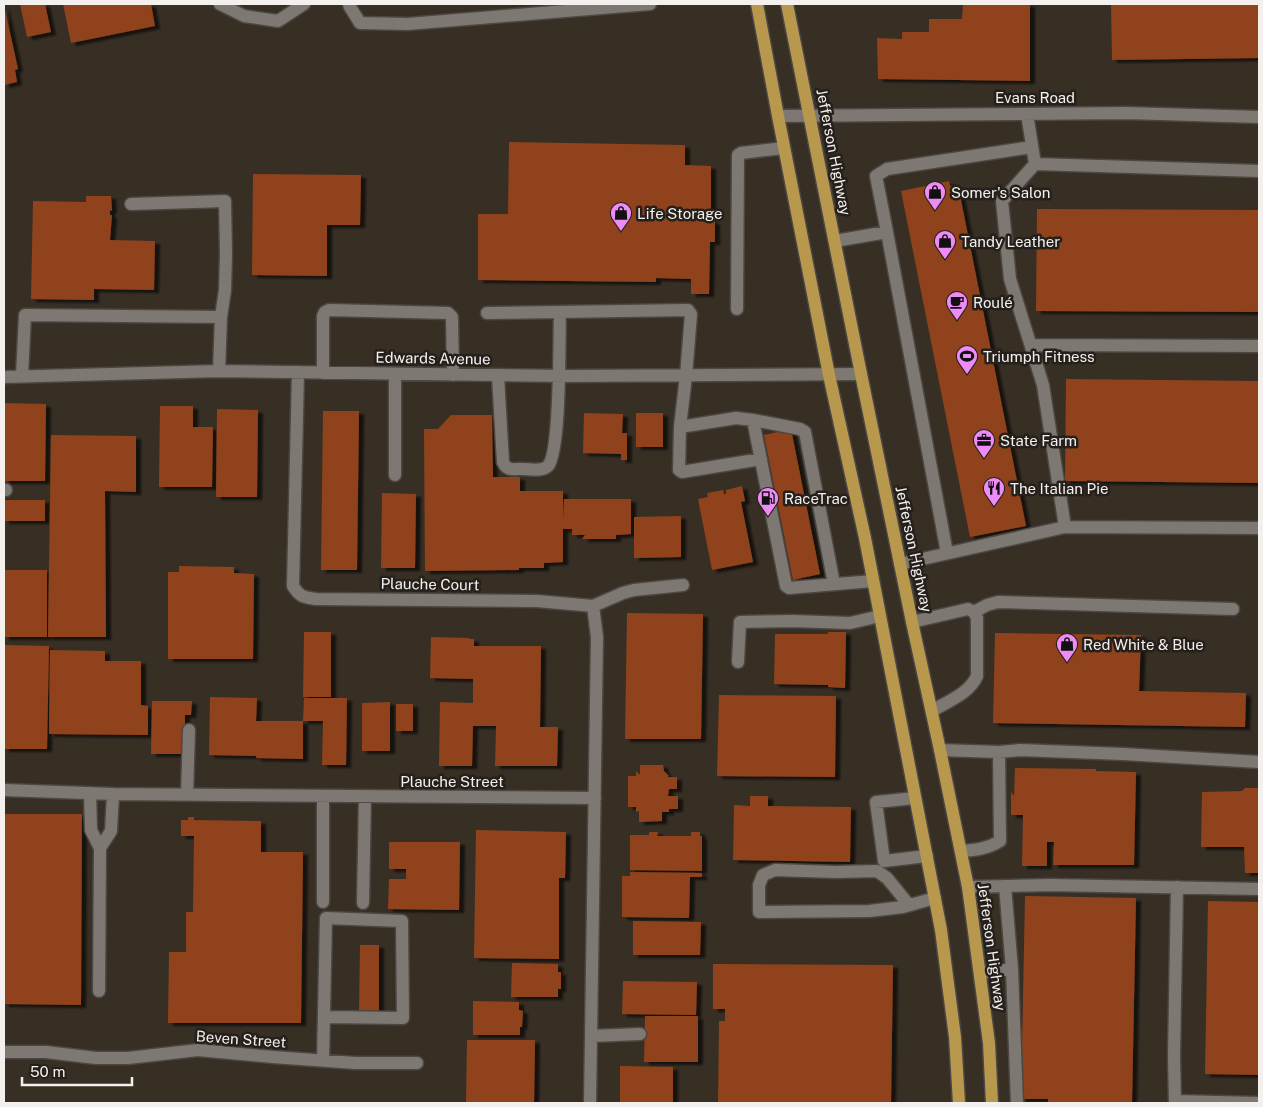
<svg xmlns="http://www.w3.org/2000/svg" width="1263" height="1107" font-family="'Public Sans',sans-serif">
  <defs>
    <filter id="shadow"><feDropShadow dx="5" dy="3" stdDeviation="1" flood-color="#0009"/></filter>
  </defs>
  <rect width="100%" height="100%" fill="#2f2925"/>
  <!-- built -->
  <path fill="#372e24" d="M4,4H1259V1103H4Z"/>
  <!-- building -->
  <path fill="#8f431b" filter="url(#shadow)" d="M20,4H45L51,32L27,37Z
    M63,4H151L155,26L71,43Z
    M963,4H1030V81L878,79L877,38L902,39V32H929V19H962Z
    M1111,4H1259V58L1112,60Z
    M4,5L18,69L15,70L17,82L4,85Z
    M509,142L685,145V165L711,166V221H715V242H710L709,294H691V279L656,278V282L478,280V214H508Z
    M253,174L361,175L360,225H327V276L252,275Z
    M949,181L950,186L958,185L1026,526L970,537L901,191Z
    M86,196H111L112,211L110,210V215H112L110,240L155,241L154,290L94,289V300L31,299L33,201L86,202Z
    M1037,209L1259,210V312L1036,311Z
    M1066,379L1259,381V483L1065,481Z
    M4,403L46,404L45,481H4Z
    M160,406H193V427H213L212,487H159Z
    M217,409L258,410L257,497H216Z
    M323,411H359L357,570H321Z
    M584,413L623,414L622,433H627V460H621V454L583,453Z
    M636,413H663V447H636Z
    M451,415H492L493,477H520V491H563V522L564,499H631V534L616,535V539H582L585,535H572V529H563V562L544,563V568H519V570L425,571L424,429H438Z
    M791,429L820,574L793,580L764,435Z
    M51,435L136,436V492L105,491L106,637H48Z
    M742,486L745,501L741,502L753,562L712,570L698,499L708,497L707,493L723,490L724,494H726V490Z
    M382,493L416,494L415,568H381Z
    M4,500H45V521H4Z
    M681,516V557L634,558V517Z
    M179,566L234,567V573L254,574L253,659H168V572H179Z
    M4,570H47V637H4Z
    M627,613L703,614L701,739H625Z
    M304,632H331V697H303Z
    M828,632H846L845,688L828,687V685L774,684L775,634H828Z
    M995,633L1141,635L1139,691L1246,693L1245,727L993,723Z
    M431,637L469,638V639H474V646H541L540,727H558L557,766H495L496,726H473L472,766H439L440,702L473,703V679L430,678Z
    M4,645L49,646L47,749H4Z
    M50,650L105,651V661H141V705L148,706V735L49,734Z
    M719,695L836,696L835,777L717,776Z
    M210,697L257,698L256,721H303V759L256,758V756L209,755Z
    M304,698H347L346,765H322L323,721H303Z
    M152,701H192L191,715H185V754H151Z
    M390,702V751H362V703Z
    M396,704H413V731H396Z
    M640,765H663L664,771L669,776L667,777H677V789H669L668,796H678V809H669V812H662V821L639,822V811L636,812V807H628V776H636V771L640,775Z
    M1015,768L1096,769V771L1136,772L1134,865H1053L1054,842H1047V866H1022L1023,815H1011V792L1014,796Z
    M1245,788H1259V873H1245L1244,847H1201L1202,792L1242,791Z
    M750,796H768V806L851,807L850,862L733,860L734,805L750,806Z
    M4,814H82L81,1005L4,1004Z
    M188,817H194V820L261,821V852H303L301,1023H168L169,952H186V912H193L194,836H181V820H188Z
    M476,830L566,832L565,878H559V959L474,958Z
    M649,832H658L657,836H691V832H700V836H702V871L630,870V835H649Z
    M389,842H460L459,910L388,909L389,879H406V869H389Z
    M630,872L702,873V877H690L689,918L622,917V876H630Z
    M1025,896L1136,898L1132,1103H1048V1099H1021Z
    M1208,901L1259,902V1075L1205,1074Z
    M633,921L701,922L700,955H633Z
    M360,945H379V1013L359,1014Z
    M512,963L558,964V972H561V989H558V997H511Z
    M713,964L893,965L891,1103H718L719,1021H725V1009H713Z
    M623,981L697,982L696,1015L622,1014Z
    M473,1001L519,1002V1010L523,1011L522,1027H520V1035H473Z
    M645,1016H698V1062H644Z
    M467,1040H535L534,1103H466Z
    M620,1066L673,1067V1103H620Z"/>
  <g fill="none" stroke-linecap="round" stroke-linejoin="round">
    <!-- minor casing -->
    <g stroke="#4c4744" stroke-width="15">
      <path id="minor" d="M220,4L244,16L278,21L304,4
        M349,4L350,7L360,23L408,24L650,4
        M1027,114L1035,164L1259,171
        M778,116L1127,113L1259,117
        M1035,164L1002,201L1010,279L1043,385L1065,527
        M131,204L225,201L226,254L225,290L221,317L219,371
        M887,232L876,176L887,169L1032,147
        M835,241L887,232L947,553
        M737,309L738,155L741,153L784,148
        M487,313L688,310L691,314L686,376L680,427L736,418L753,420L786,586L789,588L873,581
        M1031,345L1259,346
        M298,372L293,586C300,597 303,597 316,599L537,601L593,606L597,637L590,1103
        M323,373V316L325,312L329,310L448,313L452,317L453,375
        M22,376L25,315L221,317
        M498,376L503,462C507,471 513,469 522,469C530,469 542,472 548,466C561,451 559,337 560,312
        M4,377L219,371L567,376L861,374
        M753,420L800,429L805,432L834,584
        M680,427L679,470L682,472L761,459
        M395,475V374
        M4,490H6
        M900,564L1065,527L1259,528
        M593,606L623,593L634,590L683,585
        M974,612L987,605L998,602L1233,609
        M912,622L968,609L974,612L977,618V676C969,694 948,701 932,711
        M738,662L740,622L792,621L850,623L880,616
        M940,750L999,752L1020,750L1123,754L1259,762
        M4,790L113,794L595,798
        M90,793L91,830L100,848L111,831L113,794
        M187,795L189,730
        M915,798L876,802L884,861L927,856
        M961,851C975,850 987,849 1000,841L999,752
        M1005,886L1012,969L1017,1103
        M968,887L1051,885L1259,889
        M323,902V796
        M363,903L365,796
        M909,905L887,878L877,871L836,872L775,870L763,875L759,885V912L869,911L903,907L935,898
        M980,973L1012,969
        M99,991L100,848
        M591,1036L640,1034
        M4,1052H46L96,1058H128L198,1050L273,1057L355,1063H417
        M323,1061L326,918L402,921L403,1018L324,1017
        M1175,1101L1259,1103
        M1175,1103L1174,1056L1177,887"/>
    </g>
    <!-- major casing -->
    <g stroke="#4c4744" stroke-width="15">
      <path id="major" d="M757,4L778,116L829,375L865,538L941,930L955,1037L959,1103
        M787,4L861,374L912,622L940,750L968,887L989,1043L992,1103"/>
    </g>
    <!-- minor -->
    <use href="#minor" stroke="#7e7872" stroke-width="12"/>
    <!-- major -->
    <use href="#major" stroke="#b7984d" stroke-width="12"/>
  </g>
  <!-- icons -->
  <defs>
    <g id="shop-pin" transform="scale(1.125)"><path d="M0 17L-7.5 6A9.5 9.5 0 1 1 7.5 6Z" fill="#ef8bf6" stroke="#25201b"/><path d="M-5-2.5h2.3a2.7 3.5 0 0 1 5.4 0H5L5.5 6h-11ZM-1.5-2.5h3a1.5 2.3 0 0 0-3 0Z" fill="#111"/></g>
    <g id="cafe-pin" transform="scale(1.125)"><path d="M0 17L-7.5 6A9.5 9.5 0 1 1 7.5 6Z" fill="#ef8bf6" stroke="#25201b"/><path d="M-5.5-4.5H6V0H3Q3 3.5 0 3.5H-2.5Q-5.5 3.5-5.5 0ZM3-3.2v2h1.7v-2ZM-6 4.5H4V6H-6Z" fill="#111"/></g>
    <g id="stadium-pin" transform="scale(1.125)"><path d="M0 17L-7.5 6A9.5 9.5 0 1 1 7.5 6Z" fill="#ef8bf6" stroke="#25201b"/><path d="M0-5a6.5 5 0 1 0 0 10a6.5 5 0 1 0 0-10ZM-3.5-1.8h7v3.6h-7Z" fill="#111"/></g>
    <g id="office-pin" transform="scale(1.125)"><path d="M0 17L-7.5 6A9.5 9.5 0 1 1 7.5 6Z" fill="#ef8bf6" stroke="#25201b"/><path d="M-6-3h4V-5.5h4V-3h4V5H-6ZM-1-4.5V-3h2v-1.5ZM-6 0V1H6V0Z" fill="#111"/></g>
    <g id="restaurant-pin" transform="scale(1.125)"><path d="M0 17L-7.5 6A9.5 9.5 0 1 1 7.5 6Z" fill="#ef8bf6" stroke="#25201b"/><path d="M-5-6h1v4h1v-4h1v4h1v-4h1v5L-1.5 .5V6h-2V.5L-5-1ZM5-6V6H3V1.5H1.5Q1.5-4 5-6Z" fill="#111"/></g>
    <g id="fuel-pin" transform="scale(1.125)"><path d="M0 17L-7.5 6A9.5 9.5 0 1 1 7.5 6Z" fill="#ef8bf6" stroke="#25201b"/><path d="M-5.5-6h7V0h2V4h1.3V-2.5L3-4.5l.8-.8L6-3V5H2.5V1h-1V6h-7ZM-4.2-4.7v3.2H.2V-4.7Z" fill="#111"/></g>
  </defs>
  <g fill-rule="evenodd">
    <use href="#shop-pin" x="935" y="192"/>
    <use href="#shop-pin" x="621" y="213"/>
    <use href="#shop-pin" x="945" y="241"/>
    <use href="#cafe-pin" x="957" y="302"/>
    <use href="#stadium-pin" x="967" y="356"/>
    <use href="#office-pin" x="984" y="440"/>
    <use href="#restaurant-pin" x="994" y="488"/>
    <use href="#fuel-pin" x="768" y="498"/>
    <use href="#shop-pin" x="1067" y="644"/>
  </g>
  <g text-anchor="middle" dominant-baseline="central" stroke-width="5" stroke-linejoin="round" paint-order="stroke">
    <!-- street labels -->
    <g font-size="15" fill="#f4f0ed" stroke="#25201b">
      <text x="1035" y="97">Evans Road</text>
      <text transform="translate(834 152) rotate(79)">Jefferson Highway</text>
      <text transform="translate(433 358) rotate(1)">Edwards Avenue</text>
      <text transform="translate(914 549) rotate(78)">Jefferson Highway</text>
      <text transform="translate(430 584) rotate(1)">Plauche Court</text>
      <text x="452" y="781">Plauche Street</text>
      <text transform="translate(992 947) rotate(82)">Jefferson Highway</text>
      <text transform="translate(241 1039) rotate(4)">Beven Street</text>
    </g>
    <!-- poi labels -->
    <g font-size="15" fill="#f4f0ed" stroke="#25201b" text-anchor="start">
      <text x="951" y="192">Somer's Salon</text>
      <text x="637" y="213">Life Storage</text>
      <text x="961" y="241">Tandy Leather</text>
      <text x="973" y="302">Roulé</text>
      <text x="983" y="356">Triumph Fitness</text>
      <text x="1000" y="440">State Farm</text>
      <text x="1010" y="488">The Italian Pie</text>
      <text x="784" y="498">RaceTrac</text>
      <text x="1083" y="644">Red White &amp; Blue</text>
    </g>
  </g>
  <!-- border -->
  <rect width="1263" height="1107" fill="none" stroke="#f4f0ed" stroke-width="10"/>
  <!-- scale -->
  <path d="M22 1077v8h110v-8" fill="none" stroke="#f4f0ed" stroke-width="2.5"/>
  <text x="30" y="1077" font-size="15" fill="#f4f0ed" stroke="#25201b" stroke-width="4" paint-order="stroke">50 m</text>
</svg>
